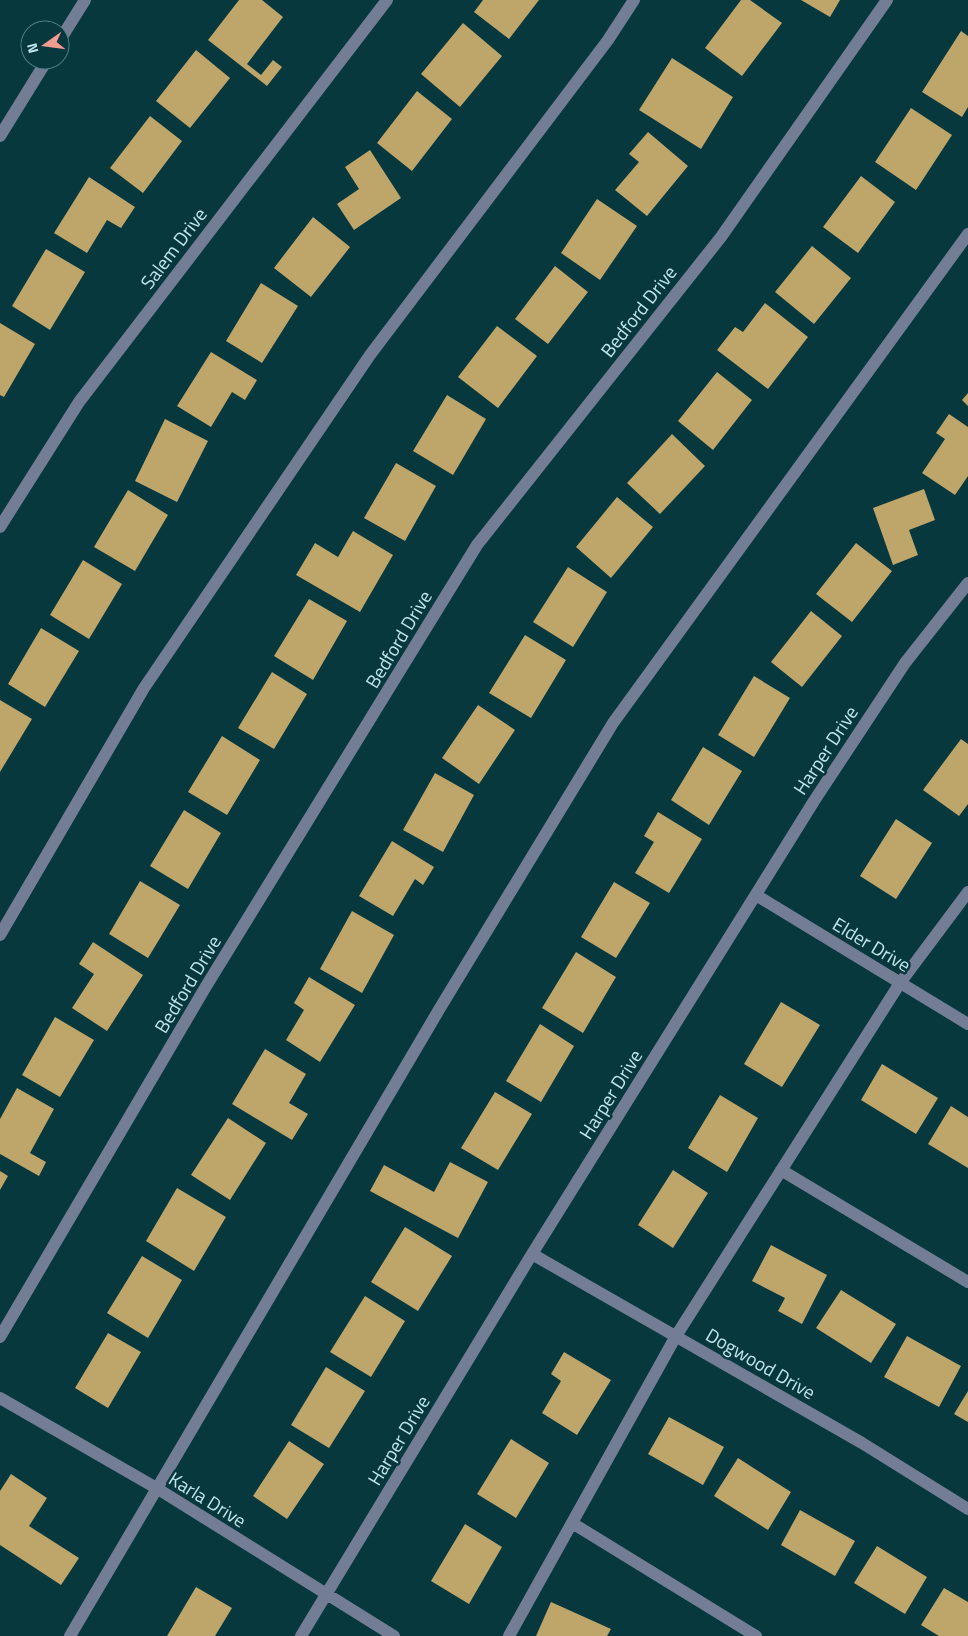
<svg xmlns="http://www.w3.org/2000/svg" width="968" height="1636" font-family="'Titillium Web',sans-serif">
  <rect width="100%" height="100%" fill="#07383e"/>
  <!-- building -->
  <path fill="#bea569" d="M239,0H262L283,17L247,64L261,75L273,60L282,67L267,86L208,40Z
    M483,0H539L509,39L474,12Z
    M741,0H750L782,23L742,76L705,48Z
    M801,0H840L830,17Z
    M463,23L502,56L460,107L421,74Z
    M961,31L968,36V107L962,117L922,92Z
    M196,50L230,78L190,128L156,101Z
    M672,58L733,97L701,149L639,110Z
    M417,91L452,119L412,171L377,143Z
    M911,108L952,135L916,190L875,162Z
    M150,116L182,141L143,193L110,168Z
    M648,132L688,166L647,216L615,190L639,162L629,154Z
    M370,150L401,198L354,230L337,204L359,189L345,167Z
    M861,176L895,202L858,253L823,227Z
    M89,177L135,207L121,228L107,220L87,253L54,233Z
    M597,199L637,226L600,280L561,253Z
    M313,217L350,247L311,297L274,268Z
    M812,246L851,278L814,324L775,292Z
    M46,249L85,272L50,330L12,306Z
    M555,266L588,292L548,344L515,319Z
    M261,283L298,306L262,363L226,341Z
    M765,303L808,337L768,389L717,350L735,327L743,332Z
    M0,323L35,344L4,397L0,395Z
    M497,326L537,356L498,408L458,377Z
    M211,352L257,380L245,400L232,392L211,427L177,406Z
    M717,372L752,400L713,450L678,421Z
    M968,393V406L962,400Z
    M447,395L486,419L453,475L413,451Z
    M949,414L968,427V476L955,495L922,473L945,439L936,433Z
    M165,419L208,441L177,502L135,481Z
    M672,434L705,466L660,514L627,483Z
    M396,463L436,486L405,541L364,518Z
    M924,489L935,520L909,530L918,555L893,565L873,508Z
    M128,490L168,515L135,571L94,547Z
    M617,497L653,527L611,578L576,547Z
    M353,531L393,555L360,612L296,575L315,543L338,557Z
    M856,543L892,571L852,622L816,594Z
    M83,560L122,584L89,639L50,615Z
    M568,567L607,592L573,647L533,622Z
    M309,599L347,621L313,680L274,656Z
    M811,611L842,636L802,687L771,662Z
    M41,628L79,651L45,707L8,684Z
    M525,635L566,660L531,718L489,693Z
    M272,672L307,694L274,749L238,728Z
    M754,676L790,698L754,757L718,735Z
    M0,700L32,719L0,772Z
    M478,705L515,730L479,784L442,758Z
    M222,736L260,760L227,815L188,792Z
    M961,739L968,744V804L959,816L923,790Z
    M703,747L742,771L709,825L671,800Z
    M435,773L474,795L443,852L403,830Z
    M184,810L221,833L188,889L150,866Z
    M658,812L702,839L669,893L635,873L654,842L644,836Z
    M896,819L932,843L896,899L860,876Z
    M392,841L434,867L423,885L415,879L393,916L359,896Z
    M140,881L180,905L148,958L109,934Z
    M614,882L650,903L616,958L581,937Z
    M352,911L394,935L362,993L320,969Z
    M93,942L143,975L107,1031L72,1008L94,974L79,964Z
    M576,952L616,977L583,1033L542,1008Z
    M309,977L355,1005L320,1062L286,1040L304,1010L294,1003Z
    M781,1002L820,1025L782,1087L744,1064Z
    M55,1017L94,1040L60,1097L22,1075Z
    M540,1024L574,1046L541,1102L506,1081Z
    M265,1049L306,1074L289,1103L308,1114L292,1140L232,1104Z
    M882,1064L938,1098L916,1134L861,1100Z
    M17,1088L54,1109L30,1153L46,1162L39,1176L0,1154V1119Z
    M495,1092L532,1114L498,1170L461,1148Z
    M720,1095L758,1118L727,1172L688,1148Z
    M951,1106L968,1117V1168L928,1144Z
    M228,1118L266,1143L230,1200L191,1175Z
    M450,1162L488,1182L458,1238L370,1191L384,1165L434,1192Z
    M673,1170L708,1193L673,1248L638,1225Z
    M0,1171L8,1176L0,1190Z
    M177,1188L226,1217L194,1271L146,1241Z
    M405,1227L452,1256L418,1311L371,1282Z
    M771,1245L827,1275L802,1324L778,1311L785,1298L752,1281Z
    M142,1256L182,1280L148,1338L107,1313Z
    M841,1290L896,1324L871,1363L816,1328Z
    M365,1296L405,1321L371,1377L330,1352Z
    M108,1333L141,1352L108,1408L75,1388Z
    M907,1336L961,1366L939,1407L884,1377Z
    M564,1352L611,1380L577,1435L542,1413L561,1381L551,1374Z
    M326,1367L365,1391L329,1448L291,1425Z
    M968,1391V1422L954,1414Z
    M669,1417L724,1447L703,1485L648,1454Z
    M511,1439L549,1463L516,1518L477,1494Z
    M289,1441L324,1464L287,1519L253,1496Z
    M738,1458L791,1492L768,1530L714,1496Z
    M11,1474L47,1498L29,1526L79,1558L61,1585L0,1545V1491Z
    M800,1510L855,1541L835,1576L781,1545Z
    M465,1524L502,1547L469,1604L431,1581Z
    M877,1546L927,1577L905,1614L854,1583Z
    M196,1587L232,1608L215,1636H167Z
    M944,1588L968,1602V1636H939L921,1625Z
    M551,1602L611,1629L607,1636H536Z"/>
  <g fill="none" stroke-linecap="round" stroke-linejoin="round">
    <!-- minor -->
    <path stroke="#737d94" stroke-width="12" d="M60,40L85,0
      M0,136L47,60
      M0,527L79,402L387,0
      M756,895L968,1024
      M0,935L144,688L370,355L608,40L634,0
      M781,1170L968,1282
      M532,1254L862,1443L968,1509
      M0,1337L205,988L477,545L721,237L887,0
      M0,1398L158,1489L394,1636
      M572,1523L756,1636
      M70,1636L440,1008L613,723L968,234
      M301,1636L532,1254L814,801L905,663L968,583
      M509,1636L676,1336L900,983L968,892"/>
  </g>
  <g text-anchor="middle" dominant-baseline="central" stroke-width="5" stroke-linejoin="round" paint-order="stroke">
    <!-- street labels -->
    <g font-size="19" fill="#bfe6ec" stroke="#07383e">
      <text transform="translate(173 248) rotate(-53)">Salem Drive</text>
      <text transform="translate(638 311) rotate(-52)">Bedford Drive</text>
      <text transform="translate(398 639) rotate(-59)">Bedford Drive</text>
      <text transform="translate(825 750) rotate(-57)">Harper Drive</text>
      <text transform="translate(872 944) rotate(31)">Elder Drive</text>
      <text transform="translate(187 984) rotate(-59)">Bedford Drive</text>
      <text transform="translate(610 1094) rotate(-58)">Harper Drive</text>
      <text transform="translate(761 1363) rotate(30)">Dogwood Drive</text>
      <text transform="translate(398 1440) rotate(-59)">Harper Drive</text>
      <text transform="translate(208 1499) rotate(32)">Karla Drive</text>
    </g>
  </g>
  <!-- north arrow -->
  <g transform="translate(45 45) rotate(256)"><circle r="24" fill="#07383e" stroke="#517e84"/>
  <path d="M0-4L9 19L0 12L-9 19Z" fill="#f59c91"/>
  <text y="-8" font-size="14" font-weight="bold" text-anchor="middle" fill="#bfe6ec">N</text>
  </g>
</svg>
